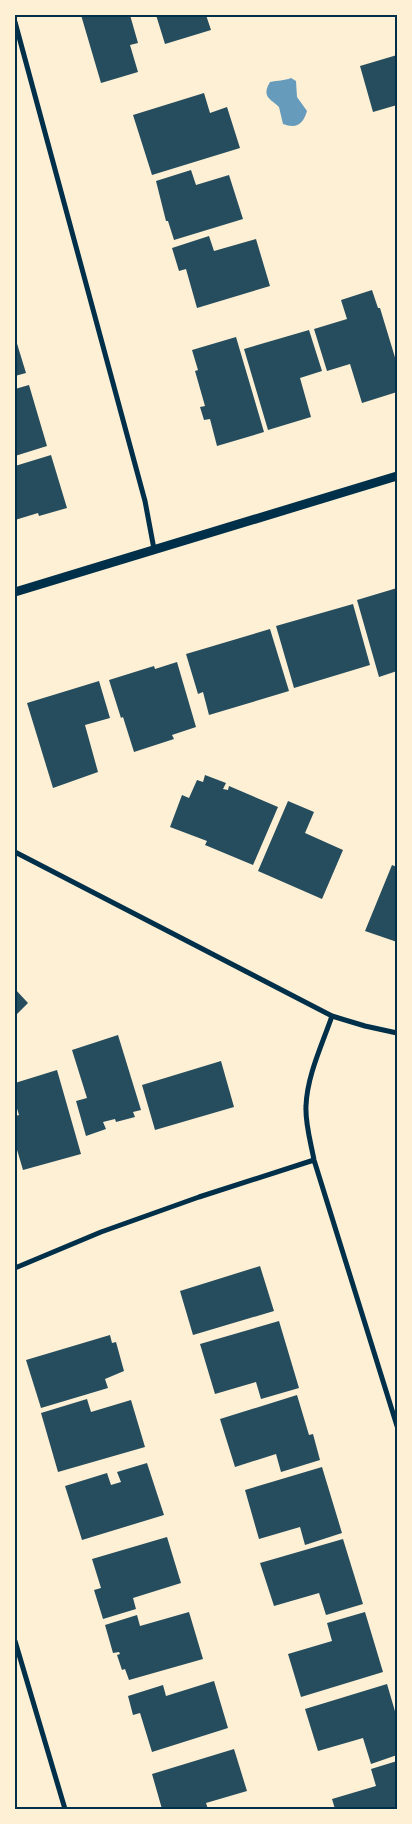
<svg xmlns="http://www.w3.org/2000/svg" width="412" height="1824" font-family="Cabin,sans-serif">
  <rect width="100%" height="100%" fill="#fdf0d5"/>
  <!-- water -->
  <path fill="#669bbc" d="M291,78L296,81L297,97L307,111C303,124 297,129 283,124L279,107C271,99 261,97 270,82C278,80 284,81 291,78Z"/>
  <!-- building -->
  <path fill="#264d5e" d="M81,15H130L138,43L130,45L138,72L101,83Z
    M156,15H206L211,30L165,44Z
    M397,55V105L373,112L360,66Z
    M204,93L210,113L227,107L240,148L152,175L133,115Z
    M191,170L196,185L229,175L243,219L174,240L168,221H166L156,181Z
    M209,236L214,251L256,239L270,286L197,308L186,269L179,271L172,248Z
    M372,290L378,308H380L397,364V392L362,403L350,364L327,371L314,329L347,319L341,300Z
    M309,330L322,371L300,378L311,417L268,430L244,349Z
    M15,337L26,373L15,376Z
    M236,337L264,432L217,446L210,419L204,420L200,407L205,406L195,371L198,370L192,350Z
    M29,385L47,446L15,456V389Z
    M51,455L67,508L39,516L38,513L15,520V466Z
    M397,588V671L379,677L357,600Z
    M353,604L370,665L294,688L276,626Z
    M270,629L289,691L209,715L203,692L198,694L186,654Z
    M177,662L196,727L172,735L174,739L134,752L123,717L121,718L109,680L154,666L155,669Z
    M99,681L110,718L85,725L98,772L53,788L27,703Z
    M205,775L226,783L223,789L228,790L229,786L278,807L253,865L205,845L207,841L170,827L182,795L189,798L197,780L203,782Z
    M288,801L314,812L305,833L343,850L322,899L258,871Z
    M392,865L397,867V942L365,931Z
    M15,989L28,1003L15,1016Z
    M118,1035L141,1110L133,1112L135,1117L116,1122L115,1119L103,1122L106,1129L86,1136L76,1101L87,1098L72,1050Z
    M221,1061L234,1107L155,1130L142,1085Z
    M57,1070L81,1154L23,1170L15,1143V1116L19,1115L15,1102V1083Z
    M260,1266L274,1311L193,1335L180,1291Z
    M279,1321L299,1388L261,1399L256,1382L215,1394L200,1344Z
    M110,1335L112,1343L116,1342L124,1371L105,1379L108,1388L41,1408L26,1360Z
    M297,1395L309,1435L313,1434L320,1460L281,1472L276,1454L235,1467L220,1419Z
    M87,1399L91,1412L131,1400L145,1447L58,1472L41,1413Z
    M147,1463L164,1515L82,1540L65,1486L107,1473L111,1485L121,1482L117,1472Z
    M322,1467L342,1533L305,1545L300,1527L259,1539L245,1490Z
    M167,1537L181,1583L133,1598L136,1609L103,1619L94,1590L101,1588L92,1559Z
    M343,1539L363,1604L326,1615L319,1593L274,1606L260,1563Z
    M189,1612L203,1659L129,1680L125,1669L122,1670L117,1655L120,1654L119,1652L113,1653L105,1625L137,1615L140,1626Z
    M365,1612L383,1672L301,1697L288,1654L332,1641L327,1623Z
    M214,1681L228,1728L152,1752L140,1713L133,1715L128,1696L163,1685L166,1696Z
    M387,1684L397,1718V1755L371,1764L363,1738L318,1751L305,1709Z
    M234,1749L247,1791L206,1803L208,1809H162L152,1774Z
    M397,1761V1809H335L332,1799L376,1786L371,1769Z"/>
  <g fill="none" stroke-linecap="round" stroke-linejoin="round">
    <!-- minor -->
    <path stroke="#003049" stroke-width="5" d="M15,22L145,501L154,549
      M15,852L332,1016L365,1026L397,1033
      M332,1016C322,1045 307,1076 306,1106C305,1124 311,1143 314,1160L397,1426
      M15,1268L101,1232L199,1197L314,1160
      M15,1641L65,1809"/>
    <!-- tertiary -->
    <path stroke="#003049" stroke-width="9" d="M15,592L397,476"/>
  </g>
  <!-- border -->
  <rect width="412" height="1824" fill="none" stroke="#fdf0d5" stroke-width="32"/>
  <rect x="16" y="16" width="380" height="1792" fill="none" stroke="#003049" stroke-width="2"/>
</svg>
